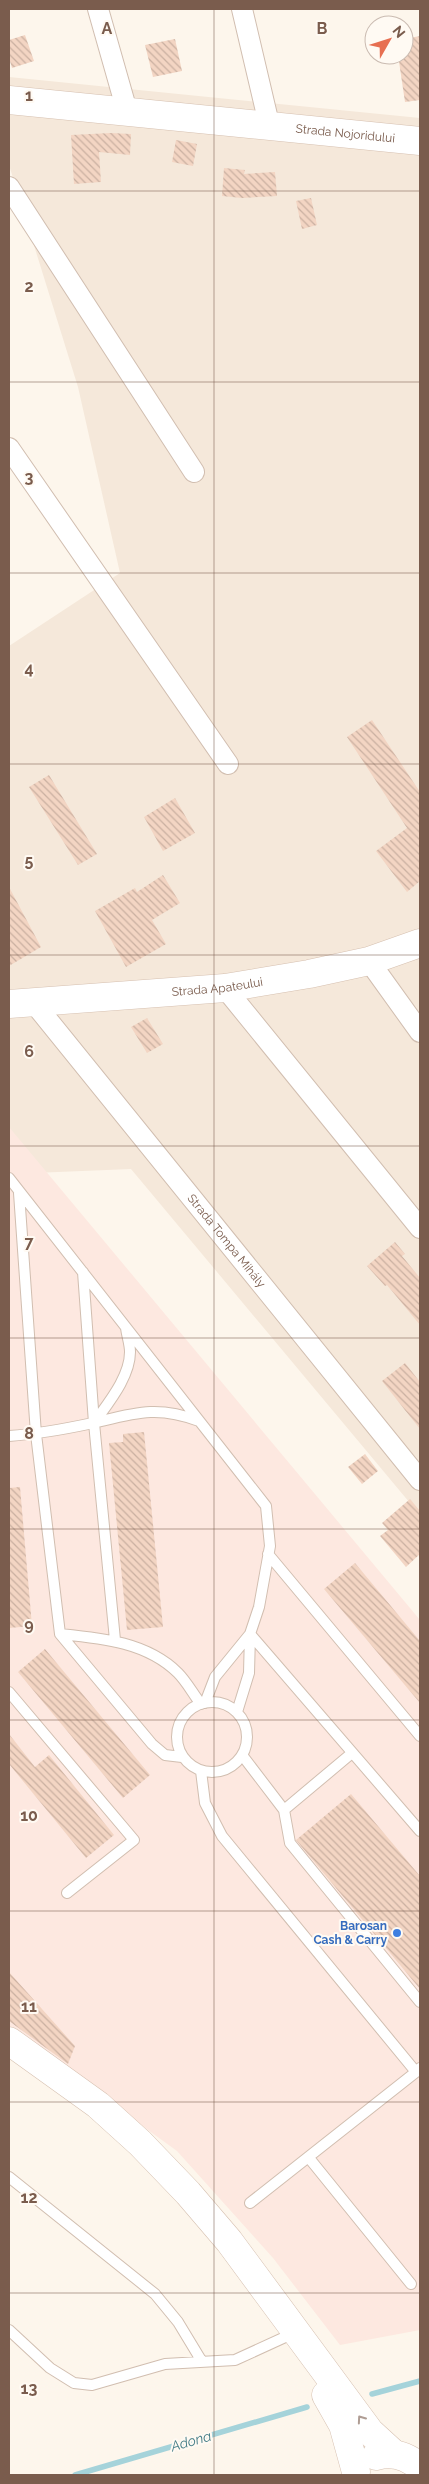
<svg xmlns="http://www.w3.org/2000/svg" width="429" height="2484" font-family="Raleway,sans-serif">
  <defs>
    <pattern id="building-back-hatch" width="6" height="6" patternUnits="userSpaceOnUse" patternTransform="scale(1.25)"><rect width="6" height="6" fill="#f3d5c3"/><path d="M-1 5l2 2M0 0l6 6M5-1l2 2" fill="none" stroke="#cab0a1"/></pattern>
  </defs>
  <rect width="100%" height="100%" fill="#fdf6ec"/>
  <!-- residential -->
  <path fill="#f5e8da" d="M9,77L420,118V1515L131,1169L9,1174V646L120,573L78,387L9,165Z"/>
  <!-- commercial -->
  <path fill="#fde8e0" d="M9,1127L420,1620V2330L340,2345L273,2258L177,2151L9,2029Z"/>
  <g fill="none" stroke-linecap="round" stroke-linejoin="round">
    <!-- stream -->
    <path stroke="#a5d3da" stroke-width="5.5" d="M372,2394L420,2381
      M75,2475L307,2407"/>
  </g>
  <!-- building -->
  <path fill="url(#building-back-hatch)" d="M25,35L34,61L12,68L9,58V40Z
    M420,36V100L405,102L398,55H404V39Z
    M175,39L182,71L153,77L145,45Z
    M111,133L131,134L130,155L99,152L101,182L74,184L71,135Z
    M176,140L197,144L193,166L172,162Z
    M224,168L245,170L244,174L275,172L277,196L242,198L222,196Z
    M311,198L317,225L302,229L296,201Z
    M372,720L420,792V881L407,892L376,851L407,828L347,737Z
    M49,775L97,854L78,865L29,787Z
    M175,798L195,833L163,851L144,817Z
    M163,875L180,903L152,920L166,944L126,967L95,911L135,888L137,892Z
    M9,887L41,947L9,966Z
    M147,1018L163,1044L147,1053L131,1027Z
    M395,1242L405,1254L402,1256L420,1278V1325L387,1285L385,1286L367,1266Z
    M405,1363L420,1382V1429L382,1381Z
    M144,1432L163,1627L127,1630L109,1443L123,1442V1434Z
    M365,1454L378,1471L362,1484L348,1467Z
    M20,1487L32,1626L9,1628V1488Z
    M410,1499L420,1511V1554L406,1567L380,1536L388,1530L382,1523Z
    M355,1563L420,1641V1703L324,1589Z
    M45,1649L150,1775L123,1798L18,1672Z
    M9,1734L35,1767L49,1755L114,1835L86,1858L9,1764Z
    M351,1794L420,1876V1989L296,1840Z
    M9,1972L75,2046L68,2064L9,2021Z"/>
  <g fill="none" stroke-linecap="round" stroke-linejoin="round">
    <!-- lane casing -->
    <g stroke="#d1beb0" stroke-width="12">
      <path id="lane" d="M9,1178L266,1506L270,1546L259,1607L250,1634L249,1673L237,1712
        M19,1193L36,1434L60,1634L152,1744L165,1755L182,1757
        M83,1272L94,1423L115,1640
        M94,1423C108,1403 130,1377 130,1352C130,1344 127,1336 126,1328
        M9,1436C37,1434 65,1429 93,1423C135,1413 157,1405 199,1421
        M268,1554L420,1736
        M60,1634C101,1638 147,1642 178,1673C187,1682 193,1694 201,1704
        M250,1634L420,1831
        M9,1692L134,1840L67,1893
        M177 1737a35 35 0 1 1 70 0a35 35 0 1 1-70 0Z
        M205,1703L215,1677L250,1634
        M242,1755L284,1810L352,1753
        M201,1771L205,1803L222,1836L416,2072L420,2068
        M284,1810L290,1843L420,2002
        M309,2158L411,2284
        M9,2177L155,2294L178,2322L201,2360
        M250,2203L416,2072
        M9,2330L50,2368L74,2383L92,2385L165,2364L235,2360L294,2333"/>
    </g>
    <!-- street casing -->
    <g stroke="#d1beb0" stroke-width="22">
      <g id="street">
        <path d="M98,9L127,111"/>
        <path d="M242,9L270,128"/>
        <path d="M9,187L194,472"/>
        <path d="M9,448L228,764"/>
        <path d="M369,961L420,1032"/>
        <path d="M225,988L420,1228"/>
        <path id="s1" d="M34,1003L420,1480"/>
      </g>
    </g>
    <!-- secondary casing -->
    <g stroke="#d6c0b0" stroke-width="29">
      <g id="secondary">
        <path id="s2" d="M9,100L420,141"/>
        <path id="s3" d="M9,1004L225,988L309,974L369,961L420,943"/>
        <path d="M9,2041L98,2105L140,2143L188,2193L229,2241L370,2432L394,2454"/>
        <path d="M326,2395L343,2425L356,2472"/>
        <path d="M376,2456C393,2451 407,2456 420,2467"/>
      </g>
    </g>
    <!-- lane -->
    <use href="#lane" stroke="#fff" stroke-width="10"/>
    <!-- street -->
    <use href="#street" stroke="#fff" stroke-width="20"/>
    <!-- secondary -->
    <use href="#secondary" stroke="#fff" stroke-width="28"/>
  </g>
  <!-- one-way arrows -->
  <defs><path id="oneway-chevron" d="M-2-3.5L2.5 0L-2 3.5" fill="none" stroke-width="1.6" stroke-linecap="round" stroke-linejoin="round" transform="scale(1.25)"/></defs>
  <use stroke="#af9d94" href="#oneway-chevron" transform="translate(361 2419) rotate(-125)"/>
  <!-- grid -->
  <path fill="none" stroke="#7a5c4d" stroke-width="1" stroke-opacity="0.55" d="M214,9V2475M9,191H420M9,382H420M9,573H420M9,764H420M9,955H420M9,1146H420M9,1338H420M9,1529H420M9,1720H420M9,1911H420M9,2102H420M9,2293H420"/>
  <!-- markers -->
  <circle fill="#3f7fe0" stroke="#fffaf3" stroke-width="2" cx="397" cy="1933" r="5"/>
  <g text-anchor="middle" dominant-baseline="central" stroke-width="4" stroke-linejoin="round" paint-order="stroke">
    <!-- street labels -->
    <g font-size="12" fill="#7a5c4d" stroke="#fffaf3">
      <text stroke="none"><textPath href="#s2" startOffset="338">Strada Nojoridului</textPath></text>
      <text stroke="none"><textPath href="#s3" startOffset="209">Strada Apateului</textPath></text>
      <text stroke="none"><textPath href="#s1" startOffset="306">Strada Tompa Mihály</textPath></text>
    </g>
    <!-- shop labels -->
    <g font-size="12" font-weight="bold" fill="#366cbe" stroke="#fffaf3" text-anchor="end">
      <text x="387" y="1926">Barosan<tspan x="387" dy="14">Cash &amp; Carry</tspan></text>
    </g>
    <!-- water labels -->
    <g font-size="14" font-style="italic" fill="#437c86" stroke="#fffaf3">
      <text transform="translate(191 2441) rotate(-16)">Adona</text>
    </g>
  </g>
  <g font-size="16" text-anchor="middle" font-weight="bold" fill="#7a5c4d" stroke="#fffaf3" stroke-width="4" stroke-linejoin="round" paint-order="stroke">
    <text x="107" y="34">A</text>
    <text x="322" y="34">B</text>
    <text x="29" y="101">1</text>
    <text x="29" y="292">2</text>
    <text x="29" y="483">3</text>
    <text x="29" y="674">4</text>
    <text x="29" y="866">5</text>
    <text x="29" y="1057">6</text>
    <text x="29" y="1248">7</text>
    <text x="29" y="1439">8</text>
    <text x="29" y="1630">9</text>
    <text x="29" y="1821">10</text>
    <text x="29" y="2012">11</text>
    <text x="29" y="2203">12</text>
    <text x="29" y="2394">13</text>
  </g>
  <!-- border -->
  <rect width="429" height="2484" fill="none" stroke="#7a5c4d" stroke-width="20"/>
  <!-- north arrow -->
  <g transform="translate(389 40) rotate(51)"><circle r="24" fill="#fffaf3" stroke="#cabbb1"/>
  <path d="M0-4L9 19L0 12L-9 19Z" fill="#e76f51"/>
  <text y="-8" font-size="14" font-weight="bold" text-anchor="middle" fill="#7a5c4d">N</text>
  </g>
</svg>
